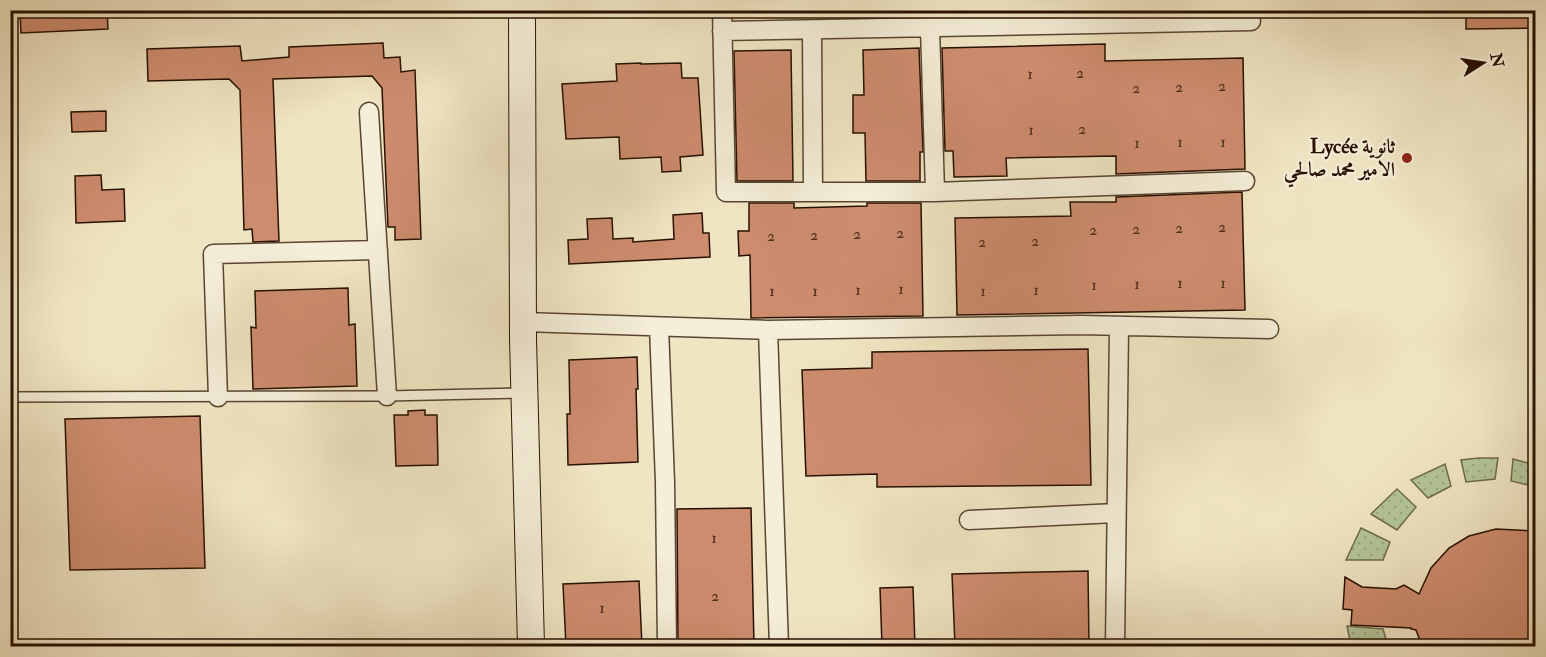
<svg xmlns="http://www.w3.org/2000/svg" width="1546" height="657" font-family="'IM FELL Double Pica',Amiri,serif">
  <defs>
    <pattern id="grass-dots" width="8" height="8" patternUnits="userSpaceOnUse" patternTransform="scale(1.5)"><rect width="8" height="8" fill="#b4c699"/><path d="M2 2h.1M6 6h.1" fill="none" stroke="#9ba982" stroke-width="1.8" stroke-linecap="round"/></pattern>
  </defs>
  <rect width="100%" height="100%" fill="#f0e5c3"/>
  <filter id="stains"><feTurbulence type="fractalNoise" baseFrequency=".00333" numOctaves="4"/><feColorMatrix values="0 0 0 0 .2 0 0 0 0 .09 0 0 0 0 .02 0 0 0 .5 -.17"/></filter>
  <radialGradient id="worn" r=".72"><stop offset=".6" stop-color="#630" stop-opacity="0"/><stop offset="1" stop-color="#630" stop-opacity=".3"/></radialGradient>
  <!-- grass -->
  <path fill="url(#grass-dots)" stroke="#6e6b4c" stroke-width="1.5" d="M1479,458H1498L1495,479L1466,482L1461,460Z
    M1513,459L1535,465L1528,485L1511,481Z
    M1445,464L1451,486L1428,498L1411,480Z
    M1397,489L1416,507L1397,530L1371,514Z
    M1361,528L1390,542L1383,560H1346Z
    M1347,626L1383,629L1388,646H1351Z"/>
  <!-- building -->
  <path fill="#cd8c6e" stroke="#271000" stroke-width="1.5" d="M61,10H107L108,29L21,33L20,12Z
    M1466,10H1536V28L1466,29Z
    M383,43L384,58L400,57L401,72L415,70L421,239L395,240V227H388L382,88L372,76L273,79L279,241L253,242L252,229L244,230L240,90L229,79L148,81L147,49L240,46L242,61L289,57V47Z
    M1105,44V61L1243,58L1245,169L1116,174V156L1006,158L1007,176L954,177L953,151H945L942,48Z
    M919,48L923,152H920V181H866L865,133H853V95H864L863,50Z
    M791,50L793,181H737L734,51Z
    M641,63V64L681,63L682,78H698L703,155L680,157L681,171L662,172L661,157L620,159L619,137L566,139L562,84L617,81L616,64Z
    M106,111V131L72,132L71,112Z
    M101,175L102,190L124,189L125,221L76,223L75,176Z
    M1242,192L1245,310L957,315L955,218L1071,216L1070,202H1116V197Z
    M749,203H794V208L867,206V203H921L923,316L751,318L750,255L739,256L738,231H749Z
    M702,213L703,233H709L710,257L569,264L568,240L588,239L587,219L612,218L613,239L633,238V242L674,239L673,215Z
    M348,288L349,325L355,324L357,386L253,389L251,327L256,328L255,291Z
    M1088,349L1091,485L877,487V474L806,476L802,370L872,368V352Z
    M637,357L638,389H636L638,462L568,465L567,414H570L569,360Z
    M425,410V415H437L438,465L396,466L394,415H408V411Z
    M200,416L205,568L70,570L65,419Z
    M751,508L754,646H678L677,509Z
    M1496,529L1536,531V646H1422L1416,630L1411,629V628L1351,625L1352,610L1343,609L1345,577L1362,587L1396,589L1404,585L1419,594L1431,568L1449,548L1469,536Z
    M1088,571L1089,646H1033L1032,643L955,646L952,574Z
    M639,581L642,646H566L563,584Z
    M913,587L915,646H882L880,588Z"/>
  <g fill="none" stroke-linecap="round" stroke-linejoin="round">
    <!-- service casing -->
    <g stroke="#594531" stroke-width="12">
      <path id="service" d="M10,397L387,396L522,393"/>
    </g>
    <!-- minor casing -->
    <g stroke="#594531" stroke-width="21">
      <path id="minor" d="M722,10L726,192H935L1245,181
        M930,28L935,192
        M812,30L813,192
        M722,31L1251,21
        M369,112L387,396
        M523,322L768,330L1080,325L1269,329
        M659,327L665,482L667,646
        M768,330L779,646
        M218,397L213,254L378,250
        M969,520L1116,513
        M1115,646L1119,327"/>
    </g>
    <!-- secondary casing -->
    <g stroke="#271000" stroke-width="28">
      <path id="secondary" d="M522,10L523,339L531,646"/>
    </g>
    <!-- service -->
    <use href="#service" stroke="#f5eed8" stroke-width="9"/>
    <!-- minor -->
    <use href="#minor" stroke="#f5eed8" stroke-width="18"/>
    <!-- secondary -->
    <use href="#secondary" stroke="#f5eed8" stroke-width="26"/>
  </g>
  <!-- markers -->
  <circle fill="#8f2418" stroke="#f5eed8" stroke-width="2" cx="1407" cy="158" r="6"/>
  <g text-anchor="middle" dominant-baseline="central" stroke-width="4.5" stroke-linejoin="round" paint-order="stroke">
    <!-- number labels -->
    <g font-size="16" fill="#502f1c">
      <text x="1080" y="73">2</text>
      <text x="1030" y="74">1</text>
      <text x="1222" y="86">2</text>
      <text x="1179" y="87">2</text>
      <text x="1136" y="88">2</text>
      <text x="1082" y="129">2</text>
      <text x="1031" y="130">1</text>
      <text x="1180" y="142">1</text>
      <text x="1223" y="142">1</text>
      <text x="1137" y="143">1</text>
      <text x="1222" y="227">2</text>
      <text x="1179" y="228">2</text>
      <text x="1136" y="229">2</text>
      <text x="1093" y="230">2</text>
      <text x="900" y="233">2</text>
      <text x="857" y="234">2</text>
      <text x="814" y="235">2</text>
      <text x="771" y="236">2</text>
      <text x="1035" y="241">2</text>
      <text x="982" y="242">2</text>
      <text x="1180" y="283">1</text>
      <text x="1223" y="283">1</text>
      <text x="1137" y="284">1</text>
      <text x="1094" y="285">1</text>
      <text x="901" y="289">1</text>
      <text x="858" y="290">1</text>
      <text x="1036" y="290">1</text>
      <text x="772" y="291">1</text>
      <text x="815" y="291">1</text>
      <text x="983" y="291">1</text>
      <text x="714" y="538">1</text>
      <text x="715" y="596">2</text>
      <text x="602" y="608">1</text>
    </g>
    <!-- poi labels -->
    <g font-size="20" font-weight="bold" fill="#271000" stroke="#f5eed8" text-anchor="end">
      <text x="1395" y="146">Lycée ثانوية<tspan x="1395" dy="23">الامير محمد صالحي</tspan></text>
    </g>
  </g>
  <!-- margin -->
  <rect width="1546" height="657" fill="none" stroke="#f0e5c3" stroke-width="36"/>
  <rect x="12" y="12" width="1522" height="633" fill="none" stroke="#271000" stroke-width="3"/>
  <rect x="18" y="18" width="1510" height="621" fill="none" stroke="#271000" stroke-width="1.5"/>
  <!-- north arrow -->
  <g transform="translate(1483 63) rotate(78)" stroke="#f5eed8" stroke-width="4.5" paint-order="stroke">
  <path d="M0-4.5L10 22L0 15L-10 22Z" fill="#271000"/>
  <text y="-9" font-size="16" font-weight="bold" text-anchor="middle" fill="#271000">N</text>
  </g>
  <rect width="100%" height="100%" filter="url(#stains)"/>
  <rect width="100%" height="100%" fill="url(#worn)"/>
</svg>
